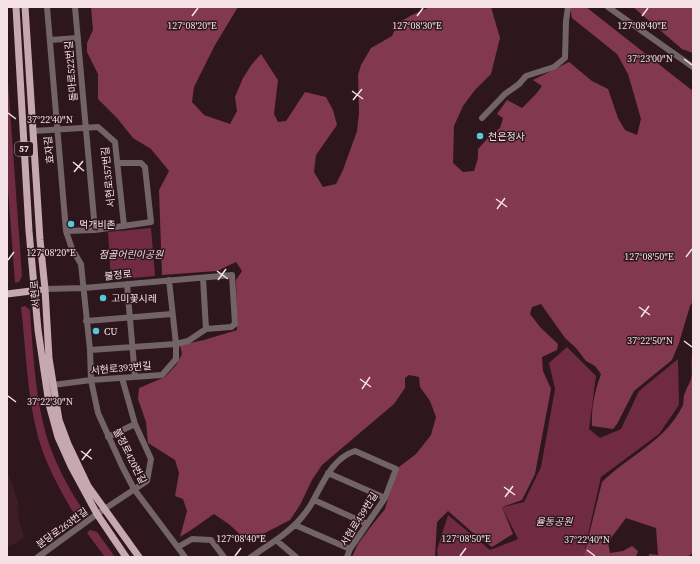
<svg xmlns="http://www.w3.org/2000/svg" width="700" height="564" font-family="'Source Serif 4','Noto Sans KR',serif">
  <rect width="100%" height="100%" fill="#2e161d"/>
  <!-- built -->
  <path fill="#3c1d26" d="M7,470L18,502L19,520L24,537L17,543L7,546Z"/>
  <!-- green -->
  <path fill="#702a41" d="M7,68L22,276L19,282L15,283L7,176Z
    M151,228L155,276L111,280L108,232Z
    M25,306L30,310C33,353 35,397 47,438C55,462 67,486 81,507L79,515L76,517C61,492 46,465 38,437C27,395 26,350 21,307Z
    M567,347L596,376L589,429L600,438L621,429L639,391L678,359L679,405L659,434L601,477L585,548L592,557H438L437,550L448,515L490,550L518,539L502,507L524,502L541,467L555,389L549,363Z
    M90,530L97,532L115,557H105L87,533Z"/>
  <!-- forest -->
  <path fill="#82384f" d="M91,7H238L215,45L194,87L192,102L204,115L230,124L237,111L235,97L243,78L252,64L261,54L278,80L274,114L278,122L286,121L305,92L326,97L333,110L337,125L316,155L314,172L323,187L336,184L343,170L357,131L359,113L358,75L361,65L371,48L392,36L398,23L412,15L430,7H491L500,38L491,74L475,90L463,106L454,126L453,163L463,172L474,171L478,158V149L488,138L500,128L503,118L497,114L507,100L522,108L536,94L542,86L533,80L569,62L592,81L608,89L618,118L625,130L637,135L641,119L628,74L617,54L572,18L570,7H586L693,91V301L690,306L679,343L672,360L634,391L617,424L613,429L592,426C591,407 595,391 601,374L595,366L586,361L576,348L565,338L541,304L532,307L530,314L540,327L558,344L557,350L542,357L543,371L551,389L535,474L522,500L502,507L513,534L492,547L472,532L448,511L437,522L435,557H352L358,544L372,525L385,509L395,476L399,467L416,454L431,435L436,417L430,401L420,387L419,377L409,375L405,378V388L394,404L322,465L312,480L300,505L290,520L248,542L230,525L214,514L191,530L180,537L187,511L183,499L175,496L179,473L175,460L148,443L146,422L138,399L139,388L165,377L176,365L182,354L180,345L204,340L237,330L236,280L242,271L236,262L217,271L162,275L159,190L169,171L151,149L133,138L117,118L98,99V74L87,52V43L93,30Z
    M633,7H693V53L682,49Z
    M693,352V553L687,557H649V554L658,555L656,528L626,518L608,542L610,553L623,551L632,546L638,551L636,557H585L584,555L602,482C628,456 667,440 683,405C684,401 683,396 685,393C686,388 690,384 691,379C693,370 690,361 693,352Z"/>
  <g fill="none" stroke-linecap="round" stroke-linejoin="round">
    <!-- minor -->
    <path stroke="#716366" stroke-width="6" d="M47,7L66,231L72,249L81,264L90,350L91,380L98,413L122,466L134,489L185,557
      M75,7L95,230
      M608,7L693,67
      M50,40L78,38
      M482,118L505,94L519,84L526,76L554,67L565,58L566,21L568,7
      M33,131L98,127L115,142L124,226
      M66,231L95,230L151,222L145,167L141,163H117
      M203,278L206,329
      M127,284L135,377
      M45,289L84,288L232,275L235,324L231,327L206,329L188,341L176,344L90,350
      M86,321L172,314
      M53,385L91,380L162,375L176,359V344L169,280
      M108,437L135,424
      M328,473L385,498
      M314,500L367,524
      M295,525L350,549
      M276,540L296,557
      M178,547L192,539L211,540L224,557
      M38,557L97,514L147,481L151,459L135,424L122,378
      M251,557C268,545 288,534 302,517C306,512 311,506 314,499C324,481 333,458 355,451L396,469L385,498L350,549L347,557"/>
    <!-- major -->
    <path stroke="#c6a8af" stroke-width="7" d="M16,7L29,231L38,330L49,404L58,437L71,466L97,514L126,557
      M25,7L40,240L45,289L49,358L59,420L68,444L88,486L139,557
      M7,294L39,290"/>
  </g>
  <!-- ticks -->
  <path fill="none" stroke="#f3e1e5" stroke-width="1.5" d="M192,16L198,8M417,16L423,8M642,16L648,8M684,59L692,65M352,91L363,99M353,100L362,89M8,113L16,119M73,162L84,171M74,172L83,161M496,199L507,207M497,209L505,198M686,257L692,249M8,260L14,252M217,271L228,279M218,280L226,269M639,307L650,315M641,317L649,306M684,341L692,347M360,379L371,387M362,389L370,377M8,396L16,402M81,451L92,459M82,460L91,449M504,487L515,495M505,497L513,486M587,550L595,556M235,556L241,548M460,556L466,548"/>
  <!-- markers -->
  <g fill="#53cadc" stroke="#2e161d" stroke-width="1.5">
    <circle cx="480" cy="136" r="4"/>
    <circle cx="71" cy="224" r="4"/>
    <circle cx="103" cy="298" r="4"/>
    <circle cx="96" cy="331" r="4"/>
  </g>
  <g text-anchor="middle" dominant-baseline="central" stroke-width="3" stroke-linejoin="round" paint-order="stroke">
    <!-- shield labels -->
    <rect fill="#2e161d" stroke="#b8a4a9" stroke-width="1" x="15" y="142" width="18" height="14" rx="3"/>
    <g font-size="9" font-weight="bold" fill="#f3e1e5">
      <text x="24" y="149">57</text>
    </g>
    <!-- street labels -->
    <g font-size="10" fill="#f3e1e5" stroke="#2e161d">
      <text transform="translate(71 71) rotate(-95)">돌마로522번길</text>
      <text transform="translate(49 150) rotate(-95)">효자길</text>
      <text transform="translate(108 177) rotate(-96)">서현로357번길</text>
      <text transform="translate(118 275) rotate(-6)">불정로</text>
      <text transform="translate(35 294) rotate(-94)">서현로</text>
      <text transform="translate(121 368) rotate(-5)">서현로393번길</text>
      <text transform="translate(130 456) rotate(63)">불정로420번길</text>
      <text transform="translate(359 519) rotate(-58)">서현로439번길</text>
      <text transform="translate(62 528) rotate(-36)">분당로263번길</text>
    </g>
    <!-- poi labels -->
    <g font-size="10" fill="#f3e1e5" stroke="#2e161d" text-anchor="start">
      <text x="488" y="136">천은정사</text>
      <text x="79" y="224">먹개비촌</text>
      <text x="111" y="298">고미꽃시레</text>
      <text x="104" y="331">CU</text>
    </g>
    <!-- park labels -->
    <g font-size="10" font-style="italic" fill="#f3dce1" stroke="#2e161d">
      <text x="131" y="254">점골어린이공원</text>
      <text x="554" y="521">율동공원</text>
    </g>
  </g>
  <g font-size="10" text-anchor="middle" fill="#f3e1e5" stroke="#2e161d" stroke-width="3" stroke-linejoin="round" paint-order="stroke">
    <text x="192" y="29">127°08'20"E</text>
    <text x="417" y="29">127°08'30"E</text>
    <text x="642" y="29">127°08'40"E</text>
    <text x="650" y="62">37°23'00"N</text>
    <text x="50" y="123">37°22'40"N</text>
    <text x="51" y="256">127°08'20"E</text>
    <text x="649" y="260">127°08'50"E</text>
    <text x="650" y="344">37°22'50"N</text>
    <text x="50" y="405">37°22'30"N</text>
    <text x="241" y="542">127°08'40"E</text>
    <text x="466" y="542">127°08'50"E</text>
    <text x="587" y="543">37°22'40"N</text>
  </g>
  <!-- border -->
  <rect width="700" height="564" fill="none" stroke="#f3e1e5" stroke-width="16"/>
</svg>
